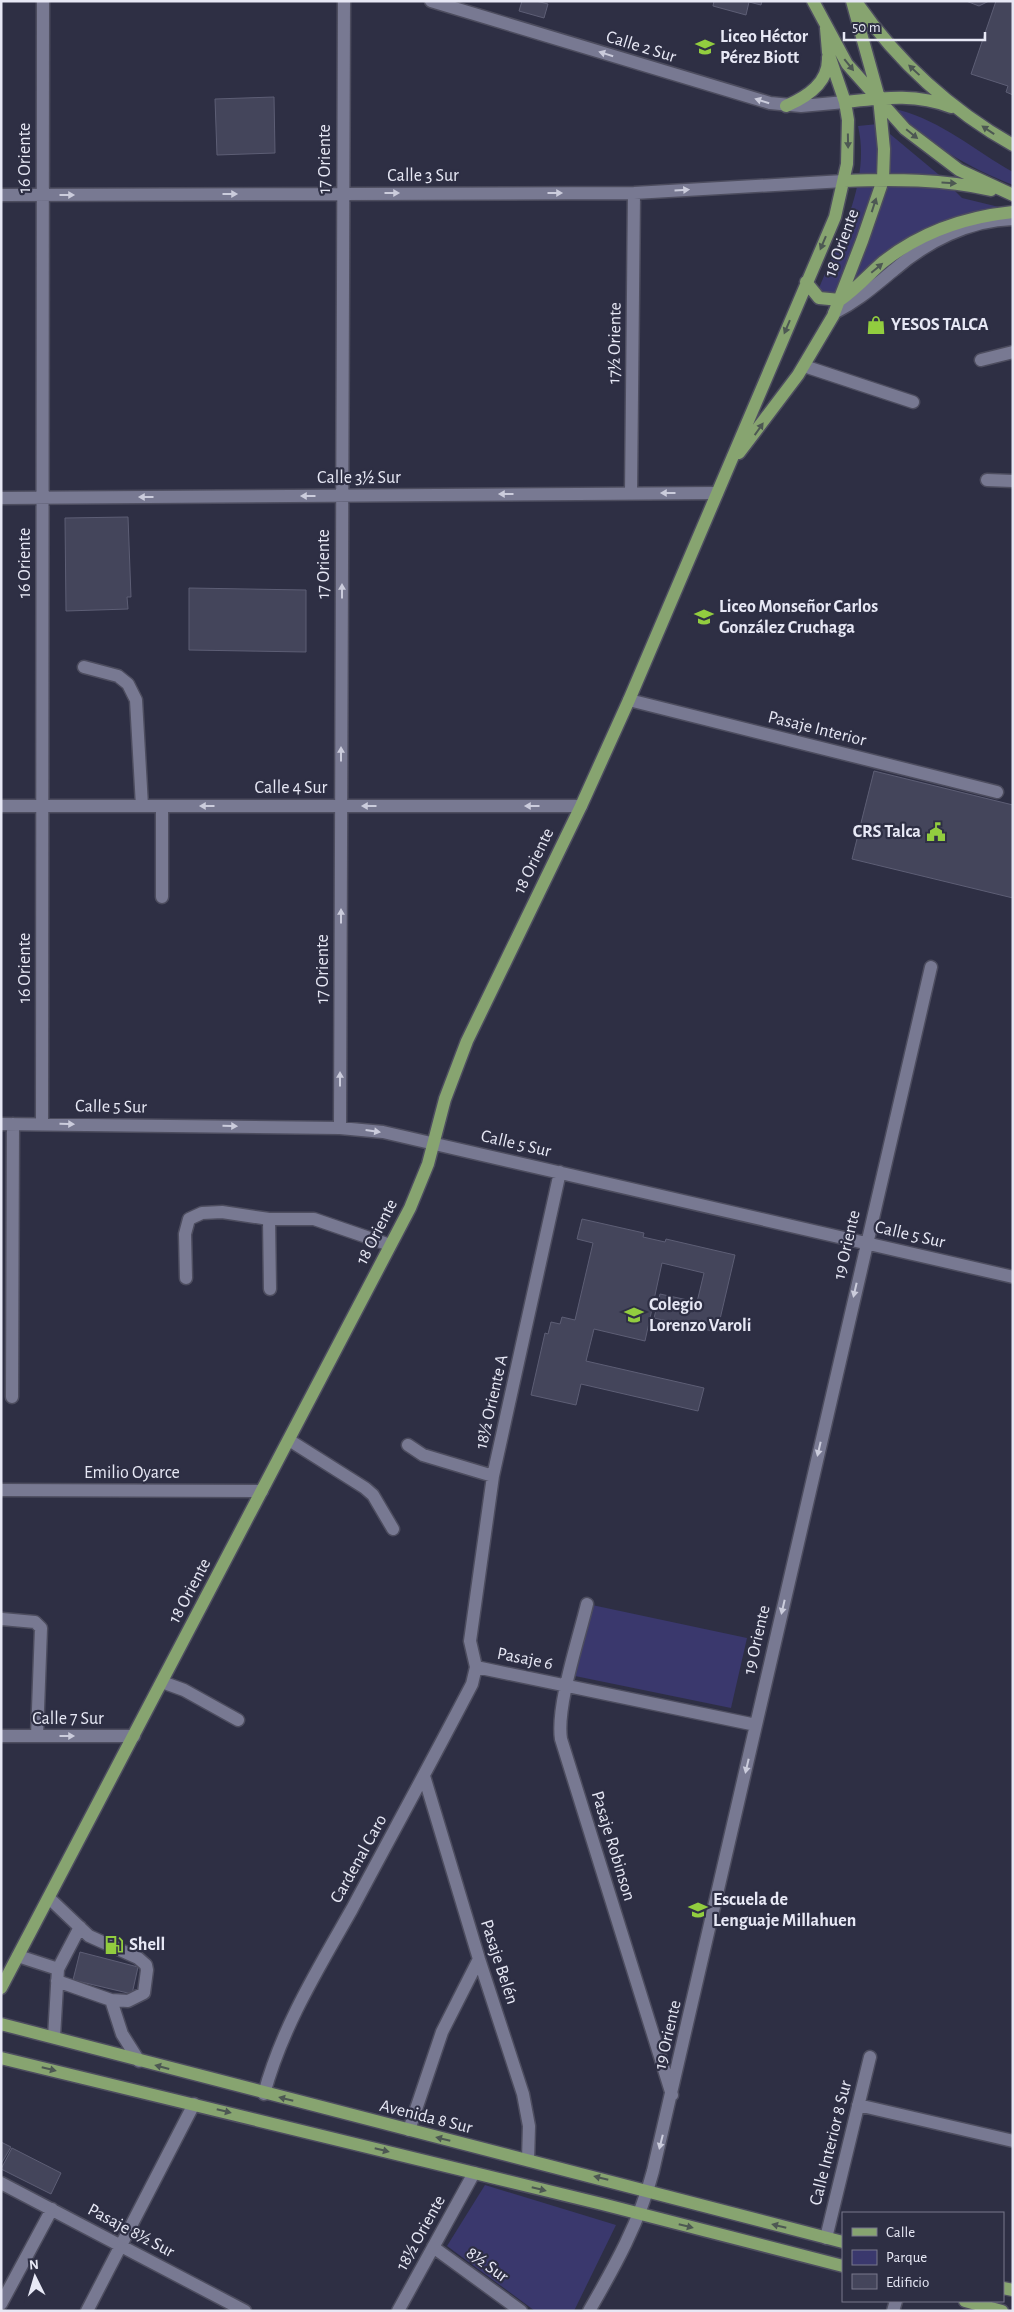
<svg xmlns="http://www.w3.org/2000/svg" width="1014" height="2312" font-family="'Alegreya Sans',sans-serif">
  <rect width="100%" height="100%" fill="#2e2f44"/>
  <!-- green -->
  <path fill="#3a386d" d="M899,110C942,121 975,151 1013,172V185C970,168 927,144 896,111Z
    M878,124L938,174L962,198L999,207L952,218L922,231L844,295L823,294L819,288C839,239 871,181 858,126Z
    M592,1605L747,1638L731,1708L575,1676Z
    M485,2185L616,2225L574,2311H535L447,2246Z"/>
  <!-- building -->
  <path fill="#44455b" stroke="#5d5e75" d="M522,1H536L548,4L544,18L519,11Z
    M714,1H762L761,5L749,2L746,15L713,6Z
    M966,1H989L979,6Z
    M996,1H1013V95L1006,92L1008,86L971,74Z
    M274,97L275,153L217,155L215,99Z
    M128,517L131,597H127L128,609L66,611L65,518Z
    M189,588L306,590V652L189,650Z
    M874,771L1013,805V898L852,859Z
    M582,1219L644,1233L643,1237L665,1242L666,1239L735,1255L717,1332L654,1318L660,1294L697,1302L704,1273L662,1263L645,1341L594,1329L586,1361L704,1388L698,1411L581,1384L576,1405L531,1395L545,1333L548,1334L551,1322L560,1324L562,1317L575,1320L593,1243L577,1239Z
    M80,1952L138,1967L132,1994L73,1980Z
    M1,2142L11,2147L1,2164Z
    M12,2148L61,2173L51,2194L1,2169Z"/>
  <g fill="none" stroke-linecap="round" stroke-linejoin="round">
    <!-- minor casing -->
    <g stroke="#4d4d5f" stroke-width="15">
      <path id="minor" d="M431,1L770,103L801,106L845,102
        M1,195L634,193L844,181
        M834,313C859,300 873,287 894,270C926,242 969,220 1013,219
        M981,360L1013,352
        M804,366L913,402
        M987,480L1013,481
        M631,494L634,193
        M1,498L717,493
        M84,667L118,676L128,684L136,700L142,806
        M629,700L997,792
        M1,806H581
        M162,897V806
        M1,1124L340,1128L383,1132L1013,1277
        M42,1124L43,1
        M340,1128L344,1
        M269,1219L270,1289
        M186,1278L185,1234L189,1219L202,1213L222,1212L269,1219H314L390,1245
        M12,1397L13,1124
        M289,1440L365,1488L373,1495L393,1529
        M408,1445L423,1455L493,1476
        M1,1490L262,1491
        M587,1604C579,1638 556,1706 561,1739L672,2095
        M2,1619L35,1622L41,1628L37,1736
        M476,1667L756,1725
        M162,1682L184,1690L238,1720
        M1,1736H134
        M424,1776L479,1959L523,2094L529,2126L528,2160
        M49,1898L89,1936L138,1958L146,1965L147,1970L144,1993L128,2001L111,2000L122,2034L139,2061
        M18,1956L58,1969L80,1927
        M57,1981L111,2000
        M54,2037L58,1969
        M264,2094C282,2027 318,1969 352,1909C392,1834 433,1759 472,1684L476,1667L470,1641L493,1476L560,1172
        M858,2105L1013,2141
        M409,2130L442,2032L479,1959
        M1,2183L245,2311
        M826,2238L870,2057
        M433,2247L521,2311
        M1,2304L52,2209
        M87,2311L194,2104
        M398,2311L474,2173
        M589,2311C615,2266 640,2221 653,2171L931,967
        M893,2311L896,2301"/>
    </g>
    <!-- major casing -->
    <g stroke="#4d4d5f" stroke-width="15">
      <path id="major" d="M813,1L847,64L905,129L959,170L1013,195
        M857,3C897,61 952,111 1013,145
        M845,102C882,98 916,93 951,107
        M786,106C807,97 829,83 828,57
        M844,181C893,179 943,179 991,190
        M806,282L819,298L840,300C856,289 868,275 883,262C921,232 965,217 1013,212
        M739,453L798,375L833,316L862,241L883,180L884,149L879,98L852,1
        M1,1988L410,1208L428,1164L445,1099L467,1041L581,806L629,700L835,217L847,164L848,120L845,102L828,52L826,28
        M1,2024L843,2242
        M1,2058L602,2204L843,2266
        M1003,2288L1013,2290
        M965,2301L1002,2311"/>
    </g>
    <!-- minor -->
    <use href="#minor" stroke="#787992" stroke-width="12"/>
    <!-- major -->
    <use href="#major" stroke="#87a470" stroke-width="12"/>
  </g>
  <!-- one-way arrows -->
  <defs><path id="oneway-solid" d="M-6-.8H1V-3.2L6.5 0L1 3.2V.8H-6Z" transform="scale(1.25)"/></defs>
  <g fill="#cbccdc">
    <use href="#oneway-solid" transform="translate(606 54) rotate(-163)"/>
    <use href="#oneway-solid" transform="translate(762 101) rotate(-163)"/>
    <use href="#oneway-solid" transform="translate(682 190) rotate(-4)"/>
    <use href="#oneway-solid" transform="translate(392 193)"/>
    <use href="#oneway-solid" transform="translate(555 193)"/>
    <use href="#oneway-solid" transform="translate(230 194)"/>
    <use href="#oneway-solid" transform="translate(67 195)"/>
    <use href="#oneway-solid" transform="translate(668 493) rotate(180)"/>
    <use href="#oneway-solid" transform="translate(506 494) rotate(180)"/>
    <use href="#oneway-solid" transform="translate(308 496) rotate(180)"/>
    <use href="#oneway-solid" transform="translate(146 497) rotate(180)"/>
    <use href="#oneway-solid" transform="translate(342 591) rotate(-90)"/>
    <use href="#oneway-solid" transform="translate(341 754) rotate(-90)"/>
    <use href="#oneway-solid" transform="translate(207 806) rotate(-180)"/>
    <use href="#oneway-solid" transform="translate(369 806) rotate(-180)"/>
    <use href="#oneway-solid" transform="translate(532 806) rotate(-180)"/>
    <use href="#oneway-solid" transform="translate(341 916) rotate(-90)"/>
    <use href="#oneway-solid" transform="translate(340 1079) rotate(-90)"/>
    <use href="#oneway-solid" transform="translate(67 1124) rotate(1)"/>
    <use href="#oneway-solid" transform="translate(230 1126) rotate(1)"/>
    <use href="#oneway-solid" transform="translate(373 1131) rotate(8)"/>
    <use href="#oneway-solid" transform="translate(855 1290) rotate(103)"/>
    <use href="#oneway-solid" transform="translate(819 1449) rotate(103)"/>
    <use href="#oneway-solid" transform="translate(783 1607) rotate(103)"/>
    <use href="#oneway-solid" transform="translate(67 1736)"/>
    <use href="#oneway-solid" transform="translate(747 1766) rotate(103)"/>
    <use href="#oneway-solid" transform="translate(661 2142) rotate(104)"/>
  </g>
  <g fill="#4d5853">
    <use href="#oneway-solid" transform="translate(849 65) rotate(51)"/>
    <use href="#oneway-solid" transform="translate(914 70) rotate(-137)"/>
    <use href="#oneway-solid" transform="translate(988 130) rotate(-146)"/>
    <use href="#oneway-solid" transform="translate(912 134) rotate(39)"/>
    <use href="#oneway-solid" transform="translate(848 141) rotate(89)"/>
    <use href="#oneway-solid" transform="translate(949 183) rotate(3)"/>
    <use href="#oneway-solid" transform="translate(874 205) rotate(-72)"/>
    <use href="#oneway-solid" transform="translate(823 243) rotate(113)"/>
    <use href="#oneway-solid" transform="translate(877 268) rotate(-40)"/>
    <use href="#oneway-solid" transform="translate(787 327) rotate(113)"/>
    <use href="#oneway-solid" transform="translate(759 429) rotate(-55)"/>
    <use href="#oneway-solid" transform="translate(162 2067) rotate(-165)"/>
    <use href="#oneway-solid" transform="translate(49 2069) rotate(14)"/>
    <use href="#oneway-solid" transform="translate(286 2099) rotate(-166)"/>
    <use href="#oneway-solid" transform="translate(224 2111) rotate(14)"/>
    <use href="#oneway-solid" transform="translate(443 2139) rotate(-166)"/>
    <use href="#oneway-solid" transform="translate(382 2150) rotate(14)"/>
    <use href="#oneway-solid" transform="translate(601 2178) rotate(-166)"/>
    <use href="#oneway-solid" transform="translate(539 2189) rotate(14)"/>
    <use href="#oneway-solid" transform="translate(686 2226) rotate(14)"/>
    <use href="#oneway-solid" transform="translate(779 2226) rotate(-166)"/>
  </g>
  <!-- icons -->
  <defs>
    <g id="school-bare" transform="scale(1.5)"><path d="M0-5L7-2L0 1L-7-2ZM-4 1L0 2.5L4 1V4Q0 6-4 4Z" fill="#92cd3f" stroke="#2e2f44" stroke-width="2.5" paint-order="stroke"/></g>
    <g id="shop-bare" transform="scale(1.5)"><path d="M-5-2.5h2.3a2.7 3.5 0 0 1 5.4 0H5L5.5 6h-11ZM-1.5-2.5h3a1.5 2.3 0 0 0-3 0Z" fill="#92cd3f" stroke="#2e2f44" stroke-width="2.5" paint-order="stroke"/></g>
    <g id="civic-bare" transform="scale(1.5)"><path d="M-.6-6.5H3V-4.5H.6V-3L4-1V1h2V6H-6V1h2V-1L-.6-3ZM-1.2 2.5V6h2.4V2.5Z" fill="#92cd3f" stroke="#2e2f44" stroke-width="2.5" paint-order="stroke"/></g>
    <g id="fuel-bare" transform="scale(1.5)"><path d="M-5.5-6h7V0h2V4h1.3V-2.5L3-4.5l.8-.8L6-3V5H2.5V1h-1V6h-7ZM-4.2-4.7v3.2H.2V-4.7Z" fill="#92cd3f" stroke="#2e2f44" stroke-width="2.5" paint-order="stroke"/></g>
  </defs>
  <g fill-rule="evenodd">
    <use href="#school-bare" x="705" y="47"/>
    <use href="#shop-bare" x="876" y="325"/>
    <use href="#school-bare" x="704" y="617"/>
    <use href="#civic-bare" x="936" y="832"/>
    <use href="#school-bare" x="634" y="1315"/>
    <use href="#school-bare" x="698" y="1910"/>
    <use href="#fuel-bare" x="114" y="1945"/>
  </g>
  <g text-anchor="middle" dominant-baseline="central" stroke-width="4.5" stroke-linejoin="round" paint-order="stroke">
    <!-- poi labels -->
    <g font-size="18" font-weight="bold" fill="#e7e8f5" stroke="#2e2f44" text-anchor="start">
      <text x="720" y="37">Liceo Héctor<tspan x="720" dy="21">Pérez Biott</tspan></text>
      <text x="891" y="325">YESOS TALCA</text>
      <text x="719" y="607">Liceo Monseñor Carlos<tspan x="719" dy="21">González Cruchaga</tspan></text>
      <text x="921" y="832" text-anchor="end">CRS Talca</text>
      <text x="649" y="1305">Colegio<tspan x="649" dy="21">Lorenzo Varoli</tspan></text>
      <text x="713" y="1900">Escuela de<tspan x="713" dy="21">Lenguaje Millahuen</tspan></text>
      <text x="129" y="1945">Shell</text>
    </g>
    <!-- street labels -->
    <g font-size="18" fill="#e7e8f5" stroke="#2e2f44">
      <text transform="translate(641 47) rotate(17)">Calle 2 Sur</text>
      <text transform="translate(25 158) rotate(-90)">16 Oriente</text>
      <text transform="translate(325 159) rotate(-90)">17 Oriente</text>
      <text x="423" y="176">Calle 3 Sur</text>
      <text transform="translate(842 243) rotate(-70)">18 Oriente</text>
      <text transform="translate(615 343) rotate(-89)">17½ Oriente</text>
      <text x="359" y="478">Calle 3½ Sur</text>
      <text transform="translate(25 563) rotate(-90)">16 Oriente</text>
      <text transform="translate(324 564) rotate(-90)">17 Oriente</text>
      <text transform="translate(817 729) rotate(14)">Pasaje Interior</text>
      <text x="291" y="788">Calle 4 Sur</text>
      <text transform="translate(534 861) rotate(-64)">18 Oriente</text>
      <text transform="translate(25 968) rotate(-90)">16 Oriente</text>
      <text transform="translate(323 969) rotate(-90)">17 Oriente</text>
      <text transform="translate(111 1107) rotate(1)">Calle 5 Sur</text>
      <text transform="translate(516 1144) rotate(13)">Calle 5 Sur</text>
      <text transform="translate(377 1232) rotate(-63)">18 Oriente</text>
      <text transform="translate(910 1235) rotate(13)">Calle 5 Sur</text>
      <text transform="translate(847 1245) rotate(-77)">19 Oriente</text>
      <text transform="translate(492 1402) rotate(-77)">18½ Oriente A</text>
      <text x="132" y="1473">Emilio Oyarce</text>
      <text transform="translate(190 1591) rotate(-62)">18 Oriente</text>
      <text transform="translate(757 1640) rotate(-77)">19 Oriente</text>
      <text transform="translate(525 1659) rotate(11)">Pasaje 6</text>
      <text x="68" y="1719">Calle 7 Sur</text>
      <text transform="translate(613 1846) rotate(73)">Pasaje Robinson</text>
      <text transform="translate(359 1859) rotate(-61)">Cardenal Caro</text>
      <text transform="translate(499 1962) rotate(72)">Pasaje Belén</text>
      <text transform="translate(668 2035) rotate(-77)">19 Oriente</text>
      <text transform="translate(426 2117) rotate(14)">Avenida 8 Sur</text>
      <text transform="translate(831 2143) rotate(-76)">Calle Interior 8 Sur</text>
      <text transform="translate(131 2231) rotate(28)">Pasaje 8½ Sur</text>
      <text transform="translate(421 2233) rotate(-61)">18½ Oriente</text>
      <text transform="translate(487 2265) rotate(36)">8½ Sur</text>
    </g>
  </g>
  <!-- border -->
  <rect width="1014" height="2312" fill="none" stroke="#e7e8f5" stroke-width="5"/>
  <!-- legend -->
  <rect x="842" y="2212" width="162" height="90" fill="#2e2f44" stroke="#78798b"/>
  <rect x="852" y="2228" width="25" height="8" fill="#87a470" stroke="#78798b"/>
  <text x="886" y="2237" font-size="15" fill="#e7e8f5">Calle</text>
  <rect x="852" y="2250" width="25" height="15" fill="#3a386d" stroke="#78798b"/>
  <text x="886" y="2262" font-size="15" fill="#e7e8f5">Parque</text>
  <rect x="852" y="2274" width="25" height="15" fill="#44455b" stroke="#78798b"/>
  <text x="886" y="2287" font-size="15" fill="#e7e8f5">Edificio</text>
  <!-- north arrow -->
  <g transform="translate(35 2277) rotate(355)" stroke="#2e2f44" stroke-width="4" paint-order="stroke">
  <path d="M0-4L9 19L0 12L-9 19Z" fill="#e7e8f5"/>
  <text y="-8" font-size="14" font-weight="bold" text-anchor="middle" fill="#e7e8f5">N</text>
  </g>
  <!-- scale -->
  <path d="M844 32v8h141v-8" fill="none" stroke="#e7e8f5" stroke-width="2.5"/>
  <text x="852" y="32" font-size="15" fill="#e7e8f5" stroke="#2e2f44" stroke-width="4" paint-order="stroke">50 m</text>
</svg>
